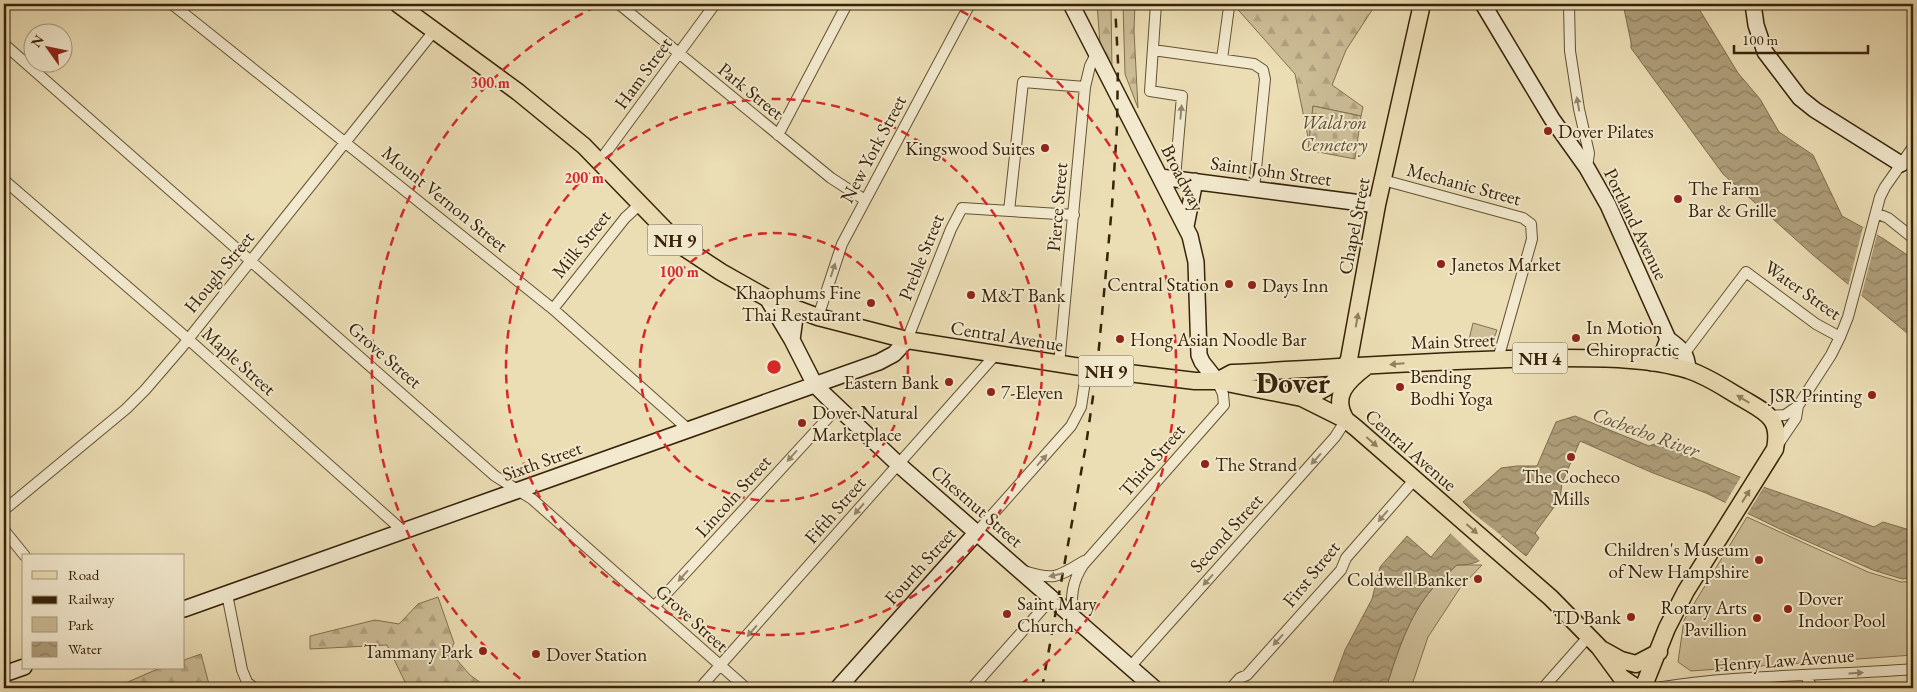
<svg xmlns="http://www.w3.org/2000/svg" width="1917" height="692" font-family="'EB Garamond',serif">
  <defs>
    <pattern id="forest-firs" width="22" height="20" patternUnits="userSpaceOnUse" patternTransform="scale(1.25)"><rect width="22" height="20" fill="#ccbd97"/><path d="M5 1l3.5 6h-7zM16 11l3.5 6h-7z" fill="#b0a281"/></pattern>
    <pattern id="cemetery-stones" width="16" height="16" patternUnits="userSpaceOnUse" patternTransform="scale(1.25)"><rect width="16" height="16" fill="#ccbd97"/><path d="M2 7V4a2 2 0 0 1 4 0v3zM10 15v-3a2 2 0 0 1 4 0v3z" fill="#b0a281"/></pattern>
    <pattern id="water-waves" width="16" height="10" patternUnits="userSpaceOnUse" patternTransform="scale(1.25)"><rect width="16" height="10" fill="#ae9e7a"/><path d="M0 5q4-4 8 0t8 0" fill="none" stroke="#8e8062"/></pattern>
  </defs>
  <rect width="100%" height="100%" fill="#ebddb4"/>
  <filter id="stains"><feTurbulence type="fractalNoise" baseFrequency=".004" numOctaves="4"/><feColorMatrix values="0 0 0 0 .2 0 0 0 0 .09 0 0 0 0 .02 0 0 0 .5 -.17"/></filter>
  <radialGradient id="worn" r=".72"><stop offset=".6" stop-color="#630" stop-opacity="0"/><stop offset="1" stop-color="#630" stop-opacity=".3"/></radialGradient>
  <!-- green -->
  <path fill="#ccbd97" stroke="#827050" d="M1473,323L1497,330L1491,347L1467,348Z
    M1294,375L1308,377L1307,388L1304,391L1256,381H1284Z
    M1747,517L1868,572L1901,582L1913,581V655L1691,671L1678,662L1684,620Z
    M1457,565H1482L1460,588L1428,637L1411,688H1386C1397,654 1408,617 1432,589C1439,580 1449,573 1457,565Z"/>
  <!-- forest -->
  <path fill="url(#forest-firs)" stroke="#827050" d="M1097,4H1111L1112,70L1100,44Z
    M1123,4H1135L1134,31L1138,108L1125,74Z
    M1233,4H1376L1346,50L1332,85L1363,107L1361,116L1313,106L1309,142L1295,74Z
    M438,597L454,643L450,652L470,675L488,688H408L387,645L310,649V636L375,620L399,624L418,604Z
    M201,654L210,688H114L160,668H184V660Z"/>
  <!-- cemetery -->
  <path fill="url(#cemetery-stones)" stroke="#827050" d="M1313,106L1361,116L1355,159L1308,150Z"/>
  <!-- water -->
  <path fill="url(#water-waves)" stroke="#7e6d4c" d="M1623,4H1696L1738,73L1760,99L1779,132L1813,155L1842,216L1884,239L1913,259V338L1813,255L1723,174L1631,48V42Z
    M1575,416L1649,446L1658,443L1766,488L1827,509L1874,527L1883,522L1913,531V578L1902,579L1873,570L1786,532L1706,493L1653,473L1580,441L1562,483L1560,499L1535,533L1539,538L1526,556L1502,536C1486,555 1484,565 1457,565C1449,573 1439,580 1432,589C1408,617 1397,654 1386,688H1331L1345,650L1372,599L1380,567L1407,536L1431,557L1471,510L1463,502L1501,468L1517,466H1537L1556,422Z"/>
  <!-- pier -->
  <path fill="#ebddb4" d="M1863,227L1877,235L1861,297L1848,286Z
    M1742,475L1765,485L1746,516L1724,505Z
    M1465,507L1502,536L1481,562L1449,532L1468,510Z"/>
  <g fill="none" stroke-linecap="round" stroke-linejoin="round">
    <!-- street casing -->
    <g stroke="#645233" stroke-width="12">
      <path id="street" d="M172,4L553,309L689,430
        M619,4L831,178L865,200
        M1156,4L1150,91L1182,96L1175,178
        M1569,4L1570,51L1579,109L1589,153L1587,168
        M4,44L495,476L532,499L746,688
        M1153,50L1254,64L1263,70L1265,79L1254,189
        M1222,59L1229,7
        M778,135L847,4
        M599,162L715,4
        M4,180L188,339L403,531
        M1383,180L1523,218L1531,224L1532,239L1498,359
        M1009,211L1023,82L1085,87
        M1876,213L1888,218L1913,238
        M553,309L625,218L640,204
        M818,317L842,244L970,4
        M907,340L951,229L962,208L1074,215
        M1684,354L1746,272L1816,324L1840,337
        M1059,365L1085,87L1090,66L1096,54
        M1770,416L1785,415L1798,406
        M1777,446L1796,418L1798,406L1831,355L1840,337L1848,317L1880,197L1885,187L1913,147
        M4,510L126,409L145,390L182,347L434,31
        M4,530L25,556
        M977,532L1071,426L1081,407L1087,368
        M1024,571C1054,581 1058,577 1084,561
        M227,594L242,670L247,682L254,688
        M654,607L837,408
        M1072,616C1071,596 1072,582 1083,565L1224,405L1223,394L1217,381
        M1130,667L1335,437L1346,420
        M1807,675L1808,681L1813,688
        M700,688L996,354
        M972,688L1052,598
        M1231,688L1240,678L1247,675L1341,570L1346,558L1415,479
        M1543,688L1589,636
        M1656,688C1740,674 1829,676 1913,669"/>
    </g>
    <!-- secondary casing -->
    <g stroke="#372308" stroke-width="18">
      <path id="secondary" d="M1071,4L1190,236L1196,262L1199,355L1202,362L1217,381
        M1483,4L1552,119L1587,168L1608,205L1668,339C1681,349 1687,352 1688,370
        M1753,4L1756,25L1765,52L1800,98L1815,110L1901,164
        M1160,177L1377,205
        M1186,226L1195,181
        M767,298L792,340L815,385L826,396L898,464L1154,688
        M792,340L796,310
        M1652,363L1663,352L1668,339
        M184,609L879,362L894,354L907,340
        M4,674L24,667
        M838,688L977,532"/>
    </g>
    <!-- primary casing -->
    <g stroke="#372308" stroke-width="19">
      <path id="primary" d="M398,4L518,92L584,146L680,245L721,272L767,298L818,317L907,340L1087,368L1195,381H1217L1302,398L1346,420L1356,428L1551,598L1599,647L1621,677L1637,688
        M1217,381L1232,373C1338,368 1444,359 1549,358C1592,358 1648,357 1688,370C1708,376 1727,390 1745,400C1767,413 1781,419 1775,449L1686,591L1667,628L1643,688
        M1302,398C1325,391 1340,382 1349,359L1377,205L1422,4
        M1346,420C1331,396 1347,381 1367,366
        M1603,650L1621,660L1636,664L1659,652"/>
    </g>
    <!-- street -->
    <use href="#street" stroke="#f2e9ce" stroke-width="10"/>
    <!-- secondary -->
    <use href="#secondary" stroke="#f2e9ce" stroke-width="15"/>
    <!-- primary -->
    <use href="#primary" stroke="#ebddb4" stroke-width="16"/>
    <!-- rail -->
    <path stroke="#372308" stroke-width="2.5" stroke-dasharray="9 9" stroke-linecap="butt" d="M1042,688L1086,445L1097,369L1112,206L1117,127L1118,62L1115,4"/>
  </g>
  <!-- one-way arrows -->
  <defs><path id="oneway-solid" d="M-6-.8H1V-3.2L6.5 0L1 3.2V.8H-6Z" transform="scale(1.25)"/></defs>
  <g fill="#94866b">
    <use href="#oneway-solid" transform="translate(1578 104) rotate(-100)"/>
    <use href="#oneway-solid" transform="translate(1181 112) rotate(-85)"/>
    <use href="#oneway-solid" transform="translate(833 270) rotate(-72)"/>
    <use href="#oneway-solid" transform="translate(792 456) rotate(132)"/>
    <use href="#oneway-solid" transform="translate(1316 459) rotate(132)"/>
    <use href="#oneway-solid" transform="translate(1042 460) rotate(-48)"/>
    <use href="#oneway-solid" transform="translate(859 509) rotate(131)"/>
    <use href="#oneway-solid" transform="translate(1383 516) rotate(131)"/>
    <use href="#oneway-solid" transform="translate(1056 575) rotate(167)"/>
    <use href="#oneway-solid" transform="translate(683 576) rotate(132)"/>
    <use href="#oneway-solid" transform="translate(1208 580) rotate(132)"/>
    <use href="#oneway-solid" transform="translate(752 631) rotate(131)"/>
    <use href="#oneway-solid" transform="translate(1278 640) rotate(132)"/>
    <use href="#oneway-solid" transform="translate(1856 673) rotate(-3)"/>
  </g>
  <g fill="#91805e">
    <use href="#oneway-solid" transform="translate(1357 320) rotate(-80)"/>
    <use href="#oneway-solid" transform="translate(1397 364) rotate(175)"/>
    <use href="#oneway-solid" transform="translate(1743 399) rotate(-149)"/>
    <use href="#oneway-solid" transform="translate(1372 442) rotate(41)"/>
    <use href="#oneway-solid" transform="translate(1746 496) rotate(-58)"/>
    <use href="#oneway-solid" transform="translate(1472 529) rotate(41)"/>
  </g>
  <!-- distance rings -->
  <g fill="none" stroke="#d62828" stroke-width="2.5" stroke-dasharray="9 6">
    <circle cx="774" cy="367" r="134"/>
    <circle cx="774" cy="367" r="268"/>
    <path d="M532 688A402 402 0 0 1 601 4M947 4A402 402 0 0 1 1016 688"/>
  </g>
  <!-- markers -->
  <g fill="#8f2418" stroke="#f2e9ce" stroke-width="2">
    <circle cx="1548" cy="131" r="5"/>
    <circle cx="1045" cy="148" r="5"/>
    <circle cx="1678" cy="199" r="5"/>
    <circle cx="1441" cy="264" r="5"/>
    <circle cx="1229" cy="284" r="5"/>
    <circle cx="1252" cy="285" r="5"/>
    <circle cx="971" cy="295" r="5"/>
    <circle cx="871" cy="303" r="5"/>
    <circle cx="1576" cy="338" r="5"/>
    <circle cx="1120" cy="339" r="5"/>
    <circle cx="949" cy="382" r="5"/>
    <circle cx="1400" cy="387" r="5"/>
    <circle cx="991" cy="392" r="5"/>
    <circle cx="1872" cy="395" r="5"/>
    <circle cx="802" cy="423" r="5"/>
    <circle cx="1571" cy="457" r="5"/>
    <circle cx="1205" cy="464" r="5"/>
    <circle cx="1759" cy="560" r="5"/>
    <circle cx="1478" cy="579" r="5"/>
    <circle cx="1788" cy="609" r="5"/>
    <circle cx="1007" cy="614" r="5"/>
    <circle cx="1631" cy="617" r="5"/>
    <circle cx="1757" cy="618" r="5"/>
    <circle cx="483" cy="651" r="5"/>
    <circle cx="536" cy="654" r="5"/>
  </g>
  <g text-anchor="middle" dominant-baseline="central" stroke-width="4" stroke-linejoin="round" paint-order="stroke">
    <!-- shield labels -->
    <g fill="#f2e9ce" stroke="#6f5e43" stroke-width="1">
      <rect x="647.5" y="224.5" width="55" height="31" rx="4"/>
      <rect x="1512.5" y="342.5" width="55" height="31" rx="4"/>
      <rect x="1078.5" y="355.5" width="55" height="31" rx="4"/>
    </g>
    <g font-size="18" font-weight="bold" fill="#372308">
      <text x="675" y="240">NH 9</text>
      <text x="1540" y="358">NH 4</text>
      <text x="1106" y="371">NH 9</text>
    </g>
    <!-- street labels -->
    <g font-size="19" fill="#372308" stroke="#f2e9ce">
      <text transform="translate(643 73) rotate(-54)">Ham Street</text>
      <text transform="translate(751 91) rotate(39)">Park Street</text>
      <text transform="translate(873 149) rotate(-62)">New York Street</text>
      <text transform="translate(1271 171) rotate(8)">Saint John Street</text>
      <text transform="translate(1183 178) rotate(63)">Broadway</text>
      <text transform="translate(1464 184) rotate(15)">Mechanic Street</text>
      <text transform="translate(445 199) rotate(39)">Mount Vernon Street</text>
      <text transform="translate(1057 207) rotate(-85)">Pierce Street</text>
      <text transform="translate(1636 224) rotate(64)">Portland Avenue</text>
      <text transform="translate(1354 226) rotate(-79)">Chapel Street</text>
      <text transform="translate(581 244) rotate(-51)">Milk Street</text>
      <text transform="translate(921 257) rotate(-68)">Preble Street</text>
      <text transform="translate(219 272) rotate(-51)">Hough Street</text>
      <text transform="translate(1803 290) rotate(35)">Water Street</text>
      <text transform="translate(1007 336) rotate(9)">Central Avenue</text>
      <text transform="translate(1453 341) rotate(-2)">Main Street</text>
      <text transform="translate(385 355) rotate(41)">Grove Street</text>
      <text transform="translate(239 361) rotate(42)">Maple Street</text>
      <text transform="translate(1411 450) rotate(41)">Central Avenue</text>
      <text transform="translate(1152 460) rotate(-49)">Third Street</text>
      <text transform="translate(542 461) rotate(-20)">Sixth Street</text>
      <text transform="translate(733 496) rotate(-48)">Lincoln Street</text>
      <text transform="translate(977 506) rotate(41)">Chestnut Street</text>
      <text transform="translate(835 510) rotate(-49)">Fifth Street</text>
      <text transform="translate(1226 533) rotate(-48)">Second Street</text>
      <text transform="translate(920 566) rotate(-48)">Fourth Street</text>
      <text transform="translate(1311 574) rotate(-51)">First Street</text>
      <text transform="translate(692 618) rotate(42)">Grove Street</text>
      <text transform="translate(1784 660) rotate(-4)">Henry Law Avenue</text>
    </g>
    <!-- park labels -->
    <g font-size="19" font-style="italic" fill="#5c4a2c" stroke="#f2e9ce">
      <text x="1334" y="122">Waldron<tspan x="1334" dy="22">Cemetery</tspan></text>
    </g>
    <!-- poi labels -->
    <g font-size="19" fill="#372308" stroke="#f2e9ce" text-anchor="start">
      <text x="1558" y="131">Dover Pilates</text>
      <text x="1035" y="148" text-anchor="end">Kingswood Suites</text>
      <text x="1688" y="188">The Farm<tspan x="1688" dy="22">Bar &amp; Grille</tspan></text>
      <text x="1451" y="264">Janetos Market</text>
      <text x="1219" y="284" text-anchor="end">Central Station</text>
      <text x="1262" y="285">Days Inn</text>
      <text x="861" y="292" text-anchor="end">Khaophums Fine<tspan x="861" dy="22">Thai Restaurant</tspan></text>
      <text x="981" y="295">M&amp;T Bank</text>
      <text x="1586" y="327">In Motion<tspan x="1586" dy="22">Chiropractic</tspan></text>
      <text x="1130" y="339">Hong Asian Noodle Bar</text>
      <text x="1410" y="376">Bending<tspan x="1410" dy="22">Bodhi Yoga</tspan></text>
      <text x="939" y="382" text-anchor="end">Eastern Bank</text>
      <text x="1001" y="392">7-Eleven</text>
      <text x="1862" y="395" text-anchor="end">JSR Printing</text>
      <text x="812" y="412">Dover Natural<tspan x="812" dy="22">Marketplace</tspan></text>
      <text x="1215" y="464">The Strand</text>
      <text x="1571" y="476" text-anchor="middle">The Cocheco<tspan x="1571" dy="22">Mills</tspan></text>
      <text x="1749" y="549" text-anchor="end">Children's Museum<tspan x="1749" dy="22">of New Hampshire</tspan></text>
      <text x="1468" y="579" text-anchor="end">Coldwell Banker</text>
      <text x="1798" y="598">Dover<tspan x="1798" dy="22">Indoor Pool</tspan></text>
      <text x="1017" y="603">Saint Mary<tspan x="1017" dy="22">Church</tspan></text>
      <text x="1747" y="607" text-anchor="end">Rotary Arts<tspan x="1747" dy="22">Pavillion</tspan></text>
      <text x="1621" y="617" text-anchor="end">TD Bank</text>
      <text x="473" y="651" text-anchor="end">Tammany Park</text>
      <text x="546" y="654">Dover Station</text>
    </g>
    <!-- water labels -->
    <g font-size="20" font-style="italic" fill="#614e30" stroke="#f2e9ce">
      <text transform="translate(1646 432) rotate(20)">Cochecho River</text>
    </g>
    <!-- town labels -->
    <g font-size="29" font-weight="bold" fill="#372308" stroke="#f2e9ce">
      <text x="1293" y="383">Dover</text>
    </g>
  </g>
  <circle cx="774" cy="367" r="8" fill="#d62828" stroke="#f2e9ce" stroke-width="2.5"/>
  <g font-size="15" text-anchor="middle" font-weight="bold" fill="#d62828" stroke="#f2e9ce" stroke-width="4" stroke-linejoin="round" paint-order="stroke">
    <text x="490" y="88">300 m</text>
    <text x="584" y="183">200 m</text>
    <text x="679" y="277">100 m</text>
  </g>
  <!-- margin -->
  <rect width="1917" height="692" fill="none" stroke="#ebddb4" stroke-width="20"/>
  <rect x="5" y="5" width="1907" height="682" fill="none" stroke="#372308" stroke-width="2.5"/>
  <rect x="10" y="10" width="1897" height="672" fill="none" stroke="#372308"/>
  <!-- legend -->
  <rect x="22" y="554" width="162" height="115" fill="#f2e9ce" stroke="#a79a7f"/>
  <rect x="32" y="571" width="25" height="8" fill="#ebddb4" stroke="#a79a7f"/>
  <text x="68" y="580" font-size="15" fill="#372308">Road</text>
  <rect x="32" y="596" width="25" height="8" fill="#372308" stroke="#a79a7f"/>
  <text x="68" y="604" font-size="15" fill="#372308">Railway</text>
  <rect x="32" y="617" width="25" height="15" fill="#ccbd97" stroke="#a79a7f"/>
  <text x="68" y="630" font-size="15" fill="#372308">Park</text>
  <rect x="32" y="642" width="25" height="15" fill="url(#water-waves)" stroke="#a79a7f"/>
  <text x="68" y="654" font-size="15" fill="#372308">Water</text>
  <!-- north arrow -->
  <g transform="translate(48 48) rotate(303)"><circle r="24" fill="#f2e9ce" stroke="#a79a7f"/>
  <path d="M0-4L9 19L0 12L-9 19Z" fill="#8f2418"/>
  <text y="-8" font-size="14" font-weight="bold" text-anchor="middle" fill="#372308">N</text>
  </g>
  <!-- scale -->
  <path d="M1734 45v8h134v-8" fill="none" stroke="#372308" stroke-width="2.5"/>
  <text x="1742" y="45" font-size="15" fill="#372308" stroke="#f2e9ce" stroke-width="4" paint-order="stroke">100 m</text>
  <rect width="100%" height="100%" filter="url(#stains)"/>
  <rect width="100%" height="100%" fill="url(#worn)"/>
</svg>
